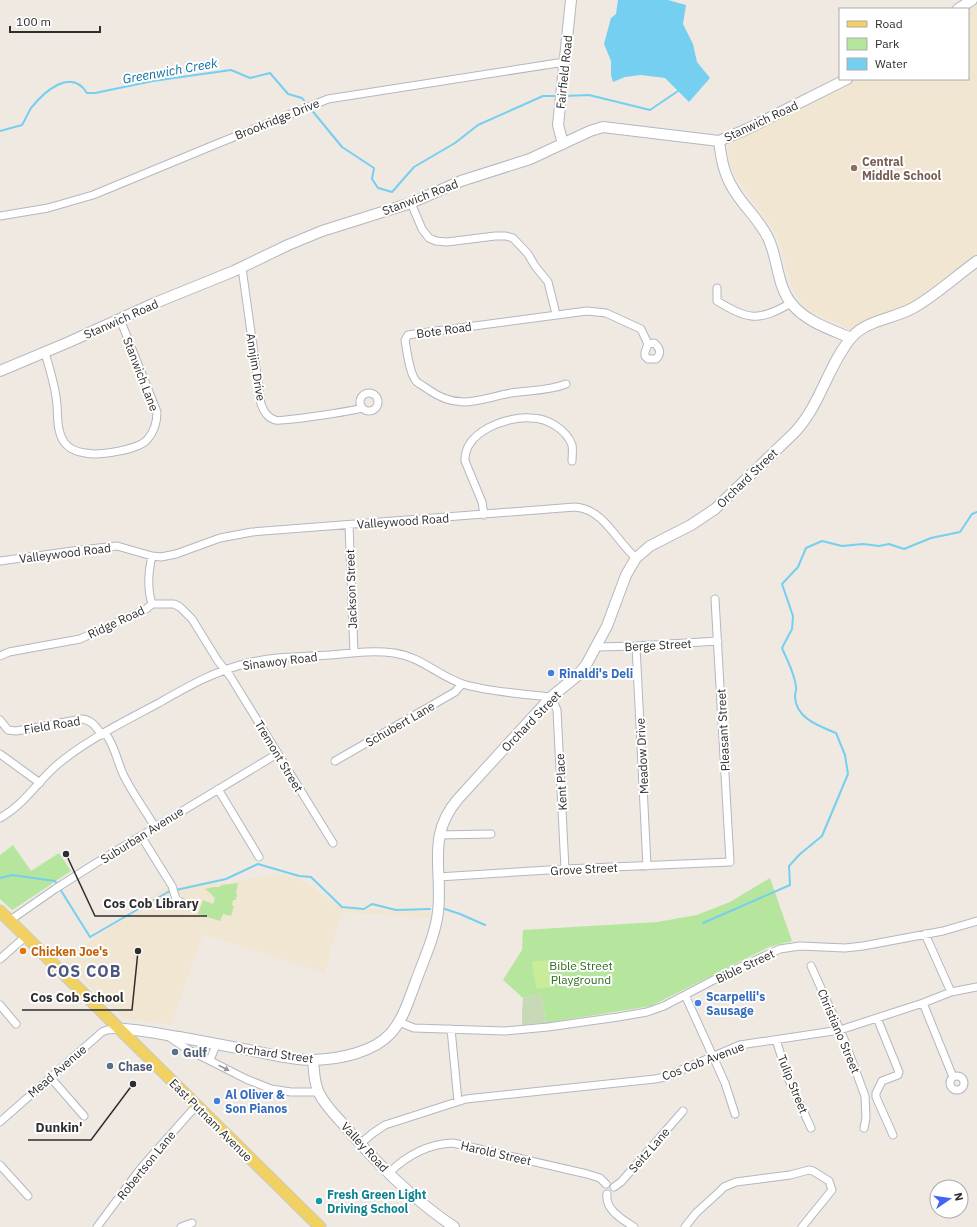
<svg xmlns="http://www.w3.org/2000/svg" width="977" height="1227" font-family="'IBM Plex Sans',sans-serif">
  <rect width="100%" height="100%" fill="#efe9e1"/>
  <!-- education -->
  <path fill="#f0e6d1" d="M977,4V256L909,304L864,322L850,329L823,317L812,312L803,304L796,295L791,284L777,235L734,175L729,161L728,147L730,143L855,79H968V10Z
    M276,875H285L301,879L340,908L430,912V918L342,912L333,940L325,973L203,934L171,1025L124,1018L63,962L111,927L143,908L147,899L165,888H177L217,879V884Z"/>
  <!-- green -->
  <path fill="#b6e59e" d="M13,845L31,871L59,853L71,871L14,909L12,910L0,899V855Z
    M770,878L792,941L769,947L651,1006L546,1023L541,994L523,998L503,980L522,950L523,930L657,922L697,915L730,902Z
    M238,883L236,893L237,894L236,900H233L232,905L234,906L231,916L223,914L220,921L198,914L203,900L213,904L215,898L209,892L205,889L213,887H219L222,885Z"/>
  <!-- cemetery -->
  <path fill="#c8d9b8" d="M541,994L546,1023L522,1025V1012L523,998Z"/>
  <!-- pitch -->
  <path fill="#c9ec9a" d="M548,960L552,987L536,989L532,962Z"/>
  <!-- water -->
  <path fill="#75cff0" d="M618,0H668L686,5L683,24L693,44L697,62L710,78L689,102L665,78L641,75L625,77L613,82L611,75V61L604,44L611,18L616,14Z"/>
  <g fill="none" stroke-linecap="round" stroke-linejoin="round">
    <!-- stream -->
    <path stroke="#75cff0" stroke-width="2" d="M564,96L589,95L650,110L678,91
      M310,108L342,147L374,168L372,179L378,188L392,192L414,167L455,143L478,125L543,96H558
      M0,131L22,125C25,120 28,113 31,108C44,92 71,67 87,93H95L153,81L231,70L250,78L270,73L288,94L302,98L307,105
      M0,878L12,875L55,881L90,937L168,892L172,891
      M176,890L226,879L258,864L299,876L311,877L342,907L364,909L372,904L396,910L430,909
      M445,909L460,914L485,925
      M703,923L790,885L789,866L800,854L822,836L848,774L845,755L836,733C819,726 795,718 795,696C795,692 797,690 796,687C795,674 787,660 782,648L792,629L793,616L782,584L798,567L806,548L822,541L842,546L863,544L879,546L889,544L904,549L931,538L960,532L972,514L977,512"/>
    <!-- street casing -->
    <g stroke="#b4b7c1" stroke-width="9">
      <path id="street" d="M411,203L422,229L429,238L436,241L447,242L495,236H506L513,238L528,254L535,266L548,282L556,314
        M0,216L48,208L93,195L219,143L328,99L558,63L565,64
        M242,268L261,404C264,412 267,417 275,420C281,422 353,411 362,408
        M717,288V301C749,320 758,322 791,303
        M45,353C49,367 54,382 56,397C59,412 55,428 64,442C69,449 77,452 85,453C99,456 137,450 147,440C154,432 157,422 157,412L120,319
        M566,384C548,391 530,390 511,393C479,399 459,411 429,390C425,387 419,384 416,381C409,372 407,351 405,340L408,335L421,333L587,311L606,313L641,329L648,344L654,343C660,348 662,353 656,359H648L645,356V352L648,344
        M360 402a9 9 0 1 1 18 0a9 9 0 1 1-18 0Z
        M484,515L482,502L465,461C464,432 506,416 531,418C547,418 566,429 572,445C573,450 572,456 572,461
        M349,525L354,653
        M152,556C148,573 147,588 152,604
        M0,561L80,550L117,546L152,556L161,557L176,554L220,538L252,532L575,507C604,509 616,541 636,558
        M636,646L647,866
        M597,647L636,646L718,641
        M0,656L9,652L80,639L146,609L152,604H174L180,607L192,619L218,661L230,676L333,843
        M0,720L8,730L16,731L82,719C92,720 96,727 102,735
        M105,733C115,745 117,762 124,776C133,794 145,810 155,827
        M0,754L40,783
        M335,761L455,692L462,684
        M218,789L259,857
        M0,818C27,803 39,778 63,760C91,738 125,721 157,704C187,687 214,671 248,663C274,656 303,657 330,655C351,653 373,650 394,653C422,657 438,676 463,684C489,692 524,694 551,697L557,710L565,869
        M439,835L491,834
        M141,836L172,886L176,899L186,905
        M438,877L565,869L730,862L715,599
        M9,921L55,889L96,863L277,754
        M925,934L951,992
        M0,959L25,937
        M811,966L844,1039L865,1096L866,1118L864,1128
        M685,995L725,1083L735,1114
        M923,1003L953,1077
        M0,1005L16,1024
        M877,1018L899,1072L898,1075L882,1081L876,1093V1097L893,1135
        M399,1022L414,1028L505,1031L548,1027L618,1017L647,1012L664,1006L725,974L780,949L800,946L845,948L863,946L943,931L977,921
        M451,1029L458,1101
        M168,1036L187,1049L246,1079L271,1089L291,1092H318
        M776,1040L789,1080L811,1128
        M210,1060L216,1045
        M950 1083a7 7 0 1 1 14 0a7 7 0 1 1-14 0Z
        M50,1077L84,1116
        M0,1122L102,1032L107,1030L119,1029
        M360,1144L373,1133L385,1125L466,1099L655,1079L665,1077L740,1045L840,1030L923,1003L951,992L977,987
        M0,1165L28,1196
        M389,1173C406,1156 428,1144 453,1143L587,1174L600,1178L606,1184
        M614,1187L621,1182L683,1111
        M607,1194C605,1210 622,1219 634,1227
        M97,1227L141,1168L196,1106
        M181,1227L192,1223
        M685,1227L696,1213L719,1192L724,1187L736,1182L790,1175L809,1170L813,1171L829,1181L832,1190L802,1227"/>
    </g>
    <!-- secondary casing -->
    <g stroke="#b4b7c1" stroke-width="12">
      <path id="secondary" d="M958,9L972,0
        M719,141C721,156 723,171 731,185C741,205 760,219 769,240C778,260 777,285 791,303C806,322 830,329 851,338
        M563,144L558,125L571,0
        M0,371L69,342L155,303L234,271L288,245L322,231L411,203L461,181L530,159L590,131L603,127L611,128L719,141L747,129L847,79
        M119,1029C139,1029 159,1034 179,1037C206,1042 232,1047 259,1052C276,1056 295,1060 313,1060C339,1059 373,1053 391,1033C404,1018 409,999 416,981C424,959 435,936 438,912C443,870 426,836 458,799L551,697L577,676L586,665L607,626L626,575L636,558L650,546L691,525L715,509L793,434C820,407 827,367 851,338C866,320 893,319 913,308C936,295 956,276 977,261
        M313,1060C314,1071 314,1083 319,1093C324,1104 334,1114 343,1124C375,1162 413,1199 454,1227"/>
    </g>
    <!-- primary casing -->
    <g stroke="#c9c9c9" stroke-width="13">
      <path id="primary" d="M0,911L320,1227"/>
    </g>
    <!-- street -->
    <use href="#street" stroke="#fff" stroke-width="7"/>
    <!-- secondary -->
    <use href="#secondary" stroke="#fff" stroke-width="10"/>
    <!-- primary -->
    <use href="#primary" stroke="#f2d163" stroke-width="11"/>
  </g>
  <!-- one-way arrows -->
  <defs><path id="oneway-solid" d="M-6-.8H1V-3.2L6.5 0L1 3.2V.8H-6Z"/></defs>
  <use fill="#969696" href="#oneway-solid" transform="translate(224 1068) rotate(27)"/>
  <!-- markers -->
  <circle fill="#8d6e63" stroke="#fff" stroke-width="1.5" cx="854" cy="168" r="4"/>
  <g fill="#3f7fe0" stroke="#fff" stroke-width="1.5">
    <circle cx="551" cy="673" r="4"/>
    <circle cx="698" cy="1003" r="4"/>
    <circle cx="217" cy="1101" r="4"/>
  </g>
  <circle fill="#e8710a" stroke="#fff" stroke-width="1.5" cx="23" cy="951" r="4"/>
  <g fill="#5c6f8a" stroke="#fff" stroke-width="1.5">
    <circle cx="175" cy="1052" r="4"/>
    <circle cx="110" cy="1066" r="4"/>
  </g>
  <circle fill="#0f9aa8" stroke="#fff" stroke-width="1.5" cx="319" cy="1201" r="4"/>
  <g text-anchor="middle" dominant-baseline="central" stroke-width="4" stroke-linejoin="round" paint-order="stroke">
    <!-- street labels -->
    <g font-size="12" fill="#2e2e2e" stroke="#fff">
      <text transform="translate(564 72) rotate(-84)">Fairfield Road</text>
      <text transform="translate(277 119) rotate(-22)">Brookridge Drive</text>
      <text transform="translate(761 121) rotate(-25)">Stanwich Road</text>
      <text transform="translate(420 197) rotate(-21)">Stanwich Road</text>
      <text transform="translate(121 319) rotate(-24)">Stanwich Road</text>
      <text transform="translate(444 330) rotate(-8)">Bote Road</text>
      <text transform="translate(256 367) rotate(81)">Annjim Drive</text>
      <text transform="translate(141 374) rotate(69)">Stanwich Lane</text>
      <text transform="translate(747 478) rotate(-44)">Orchard Street</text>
      <text transform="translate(403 521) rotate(-4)">Valleywood Road</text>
      <text transform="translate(65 553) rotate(-7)">Valleywood Road</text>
      <text transform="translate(351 589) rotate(-92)">Jackson Street</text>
      <text transform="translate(116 622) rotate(-25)">Ridge Road</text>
      <text transform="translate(658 645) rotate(-3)">Berge Street</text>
      <text transform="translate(280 661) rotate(-7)">Sinawoy Road</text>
      <text transform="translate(531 721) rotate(-46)">Orchard Street</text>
      <text transform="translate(400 724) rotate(-30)">Schubert Lane</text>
      <text transform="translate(52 725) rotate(-9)">Field Road</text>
      <text transform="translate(723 730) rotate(-93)">Pleasant Street</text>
      <text transform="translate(279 756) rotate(59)">Tremont Street</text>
      <text transform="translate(642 756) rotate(-93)">Meadow Drive</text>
      <text transform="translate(561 782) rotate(-93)">Kent Place</text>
      <text transform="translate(142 835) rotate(-32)">Suburban Avenue</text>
      <text transform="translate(584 869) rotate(-3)">Grove Street</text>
      <text transform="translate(745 966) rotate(-25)">Bible Street</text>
      <text transform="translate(839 1031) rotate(67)">Christiano Street</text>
      <text transform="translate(274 1053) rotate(8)">Orchard Street</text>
      <text transform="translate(703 1061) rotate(-21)">Cos Cob Avenue</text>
      <text transform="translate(57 1071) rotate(-41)">Mead Avenue</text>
      <text transform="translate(793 1084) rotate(68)">Tulip Street</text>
      <text transform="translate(211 1120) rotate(45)">East Putnam Avenue</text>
      <text transform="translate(365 1147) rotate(47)">Valley Road</text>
      <text transform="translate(649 1150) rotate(-49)">Seitz Lane</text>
      <text transform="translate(496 1153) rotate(13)">Harold Street</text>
      <text transform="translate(146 1165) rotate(-51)">Robertson Lane</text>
    </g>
    <!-- education labels -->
    <g font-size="12" font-weight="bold" fill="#785e54" stroke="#fff" text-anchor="start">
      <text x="862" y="161">Central<tspan x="862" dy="14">Middle School</tspan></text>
    </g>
    <!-- shop labels -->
    <g font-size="12" font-weight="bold" fill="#366cbe" stroke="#fff" text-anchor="start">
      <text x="559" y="673">Rinaldi's Deli</text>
      <text x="706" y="996">Scarpelli's<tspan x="706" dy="14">Sausage</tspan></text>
      <text x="225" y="1094">Al Oliver &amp;<tspan x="225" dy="14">Son Pianos</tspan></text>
    </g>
    <!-- food labels -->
    <g font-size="12" font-weight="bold" fill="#c56008" stroke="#fff" text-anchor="start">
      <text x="31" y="951">Chicken Joe's</text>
    </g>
    <!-- park labels -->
    <g font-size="12" fill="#2c6e1b" stroke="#fff">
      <text x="581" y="965">Bible Street<tspan x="581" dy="14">Playground</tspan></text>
    </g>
    <!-- service labels -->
    <g font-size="12" font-weight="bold" fill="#4e5e75" stroke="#fff" text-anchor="start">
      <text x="183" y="1052">Gulf</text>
      <text x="118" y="1066">Chase</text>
    </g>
    <!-- culture labels -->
    <g font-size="12" font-weight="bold" fill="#0d838f" stroke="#fff" text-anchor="start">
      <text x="327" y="1194">Fresh Green Light<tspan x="327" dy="14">Driving School</tspan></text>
    </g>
    <!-- water labels -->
    <g font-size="13" font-style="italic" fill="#0d6fa3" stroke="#fff">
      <text transform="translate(170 71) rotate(-10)">Greenwich Creek</text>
    </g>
    <!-- district labels -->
    <g font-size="16" font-weight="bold" letter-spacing="1" fill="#4d5680" stroke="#fff">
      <text x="84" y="971">COS COB</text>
    </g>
  </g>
  <!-- callouts -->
  <path fill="none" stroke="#2e2e2e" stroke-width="1.5" d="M66 854L95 916H207M138 951L132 1010H22M133 1084L91 1140H28"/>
  <g fill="#2e2e2e" stroke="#fff" stroke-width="1.5">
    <circle cx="66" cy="854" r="4"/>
    <circle cx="138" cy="951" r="4"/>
    <circle cx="133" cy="1084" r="4"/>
  </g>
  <g font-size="13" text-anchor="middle" font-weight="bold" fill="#2e2e2e" stroke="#fff" stroke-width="4" stroke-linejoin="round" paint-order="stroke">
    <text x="151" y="908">Cos Cob Library</text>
    <text x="77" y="1002">Cos Cob School</text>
    <text x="59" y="1132">Dunkin'</text>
  </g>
  <!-- legend -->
  <rect x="839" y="8" width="130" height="72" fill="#ffffff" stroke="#ababab"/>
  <rect x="847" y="21" width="20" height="6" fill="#f2d163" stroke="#ababab"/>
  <text x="875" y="28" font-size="12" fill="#2e2e2e">Road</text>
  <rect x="847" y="38" width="20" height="12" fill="#b6e59e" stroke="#ababab"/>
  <text x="875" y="48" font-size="12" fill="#2e2e2e">Park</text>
  <rect x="847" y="58" width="20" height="12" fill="#75cff0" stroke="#ababab"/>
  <text x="875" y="68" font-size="12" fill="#2e2e2e">Water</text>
  <!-- north arrow -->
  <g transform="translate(949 1199) rotate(77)"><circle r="19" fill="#ffffff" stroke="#ababab"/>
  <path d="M0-3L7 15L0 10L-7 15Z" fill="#4264fb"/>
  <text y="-6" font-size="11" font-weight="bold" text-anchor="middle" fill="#2e2e2e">N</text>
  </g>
  <!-- scale -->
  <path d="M10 26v6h90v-6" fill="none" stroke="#2e2e2e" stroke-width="2"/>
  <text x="16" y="26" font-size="12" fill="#2e2e2e" stroke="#ffffff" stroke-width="3" paint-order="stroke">100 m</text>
</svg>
